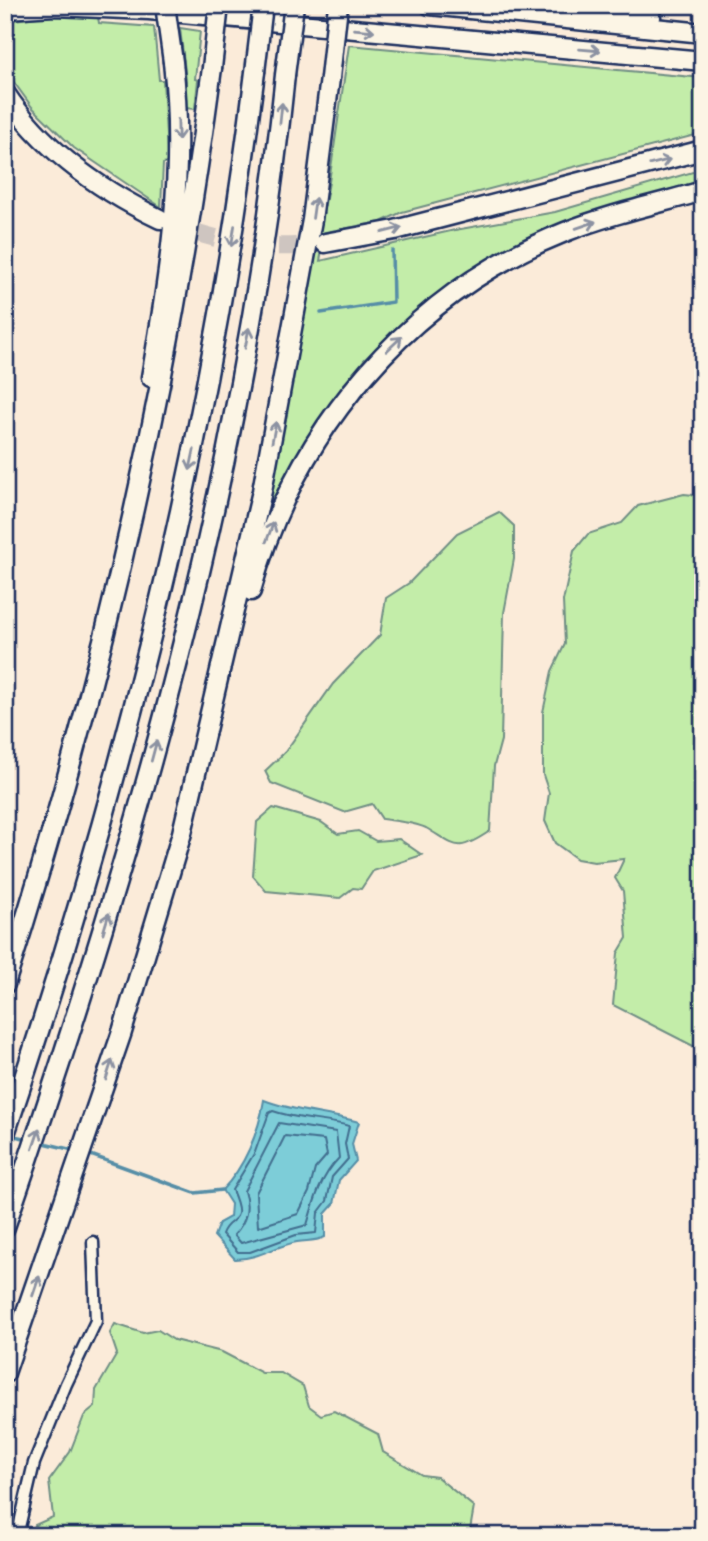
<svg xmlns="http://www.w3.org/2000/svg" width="708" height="1541" font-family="Itim,sans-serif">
  <rect width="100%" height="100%" fill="#fbebd9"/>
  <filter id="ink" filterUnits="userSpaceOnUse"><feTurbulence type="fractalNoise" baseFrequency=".0143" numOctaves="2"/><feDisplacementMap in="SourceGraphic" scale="14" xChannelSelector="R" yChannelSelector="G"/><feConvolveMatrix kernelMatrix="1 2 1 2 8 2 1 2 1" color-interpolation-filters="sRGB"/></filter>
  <g filter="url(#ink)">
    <!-- green -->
    <path fill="#c3eda9" stroke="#6f8e84" stroke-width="2" d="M54,15L98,17L99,23L154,27L159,80H163L167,153V163L163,164L161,207L74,148L32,107L5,70V21Z
      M180,28L200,31L195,79L198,80L195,109L184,108L186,81Z
      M349,45L703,78V133L402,212L381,222L325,232L320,261L455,230L555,212L703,169V180L588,214L538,234L478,266L421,307L364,360L309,436L269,505L329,182Z
      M684,494L703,496V1051L613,1005L618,953L627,938L623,891L615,878L624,859L594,862L577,859L555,843L545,821L549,793L543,775V712L552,671L565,644L563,601L574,551L588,534L622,523L638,506Z
      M499,512L514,526V559L504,613L501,740L494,766L490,831C456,854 457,846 426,828C414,822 396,821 382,819L372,804L344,812L271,783L265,771L285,752L333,684L380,635L386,598L409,583L457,533Z
      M273,808L321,822L338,834L358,831L376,841L399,839L422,855L373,871L361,889L353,888L340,898L266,891L253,876L257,822Z
      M115,1324L143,1333L158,1330L174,1340L222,1352L262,1373H281L303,1386L309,1406L321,1415L334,1411L378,1434L383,1452L422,1475L437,1477L474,1507L469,1536H32L35,1525L53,1517L49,1481L70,1452L84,1416L95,1407L96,1390L117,1354L110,1333Z"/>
    <!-- water -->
    <path fill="#7dcdd8" stroke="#568ea7" stroke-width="2" d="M264,1100C295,1112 327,1113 359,1122L352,1144L356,1161L339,1180L334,1204L325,1214V1237C314,1242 307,1240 297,1242C275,1246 258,1259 235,1259L214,1236L219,1223L230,1217L231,1204L222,1190C244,1168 259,1132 264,1100Z"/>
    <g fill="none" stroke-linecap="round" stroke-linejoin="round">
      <!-- shore -->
      <path stroke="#426e8f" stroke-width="2" d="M273,1111C298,1120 323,1119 349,1126L345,1144L348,1159L332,1177L327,1201L318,1213L316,1233L296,1235L250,1252H238L222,1234C229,1214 248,1227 232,1190L255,1152L269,1113Z
        M279,1123L336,1132L339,1158C321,1176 314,1201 307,1225L241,1243L234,1235C246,1222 250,1209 244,1191Z
        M285,1136L324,1140L327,1155L315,1169L309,1192L298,1214L258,1227L256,1193Z"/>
      <!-- stream -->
      <path stroke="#568ea7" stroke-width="3.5" d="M321,313L393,302L392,250
        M9,1135L29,1139
        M40,1142L77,1151
        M88,1154L195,1193L222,1190"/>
      <!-- highway-tunnel -->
      <path stroke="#cec5c0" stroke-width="18" stroke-dasharray="18 9" stroke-linecap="butt" d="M173,224C222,244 269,250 320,244"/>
      <!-- street casing -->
      <g stroke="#1b2f5e" stroke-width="15">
        <path id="street" d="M17,1536L34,1463L66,1384L96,1321L93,1242"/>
      </g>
      <!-- highway casing -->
      <g stroke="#1b2f5e" stroke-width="23">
        <path id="highway" d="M430,5L703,33
          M589,5L651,17
          M5,9L55,6L149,10L703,61
          M5,93C42,149 100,190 160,219
          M325,243L395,230L703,150
          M151,377C170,271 185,170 173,62
          M251,591C295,430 409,294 565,232C610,214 657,204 703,191
          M5,984C101,685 171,379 212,68
          M5,1134C123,788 211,435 255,72
          M5,1227C135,853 245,470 285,75
          M5,1373L122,1032L182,833L262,491L312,220L330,78"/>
      </g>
      <!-- street -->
      <use href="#street" stroke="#fcf5e5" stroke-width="10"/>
      <!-- highway -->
      <use href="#highway" stroke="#fcf5e5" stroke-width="18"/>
      <!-- highway-bridge casing -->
      <g stroke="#1b2f5e" stroke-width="23" stroke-linecap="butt">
        <path id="highway-bridge" d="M165,5L173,62
          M212,68L219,5
          M255,72L263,5
          M285,75L294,5
          M330,78L338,5"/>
      </g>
      <!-- highway-bridge -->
      <use href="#highway-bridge" stroke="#fcf5e5" stroke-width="18"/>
    </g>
    <!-- one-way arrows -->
    <defs><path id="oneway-shaft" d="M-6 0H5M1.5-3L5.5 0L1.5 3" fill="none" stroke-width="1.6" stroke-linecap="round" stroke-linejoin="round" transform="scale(1.75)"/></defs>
    <g stroke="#8c92a2">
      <use href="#oneway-shaft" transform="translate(364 30) rotate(5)"/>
      <use href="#oneway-shaft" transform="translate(590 50) rotate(5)"/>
      <use href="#oneway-shaft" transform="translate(281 113) rotate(-84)"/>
      <use href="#oneway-shaft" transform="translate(178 130) rotate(89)"/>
      <use href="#oneway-shaft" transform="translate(660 162) rotate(-14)"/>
      <use href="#oneway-shaft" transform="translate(314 208) rotate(-82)"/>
      <use href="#oneway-shaft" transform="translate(586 225) rotate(-19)"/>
      <use href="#oneway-shaft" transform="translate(392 230) rotate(-14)"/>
      <use href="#oneway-shaft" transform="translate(233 236) rotate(99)"/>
      <use href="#oneway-shaft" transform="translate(247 338) rotate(-79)"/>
      <use href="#oneway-shaft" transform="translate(394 344) rotate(-44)"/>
      <use href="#oneway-shaft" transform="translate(274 432) rotate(-79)"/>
      <use href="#oneway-shaft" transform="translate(192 460) rotate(102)"/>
      <use href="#oneway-shaft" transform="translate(270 532) rotate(-69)"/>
      <use href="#oneway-shaft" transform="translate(154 751) rotate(-75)"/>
      <use href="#oneway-shaft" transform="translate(106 923) rotate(-73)"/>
      <use href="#oneway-shaft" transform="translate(109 1070) rotate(-72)"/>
      <use href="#oneway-shaft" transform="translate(36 1139) rotate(-71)"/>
      <use href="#oneway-shaft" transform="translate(36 1286) rotate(-71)"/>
    </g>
  </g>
  <!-- margin -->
  <rect width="708" height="1541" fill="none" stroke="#fcf5e5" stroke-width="28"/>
  <rect x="14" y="14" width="680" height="1513" fill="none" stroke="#1b2f5e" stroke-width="2.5" filter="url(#ink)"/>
</svg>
